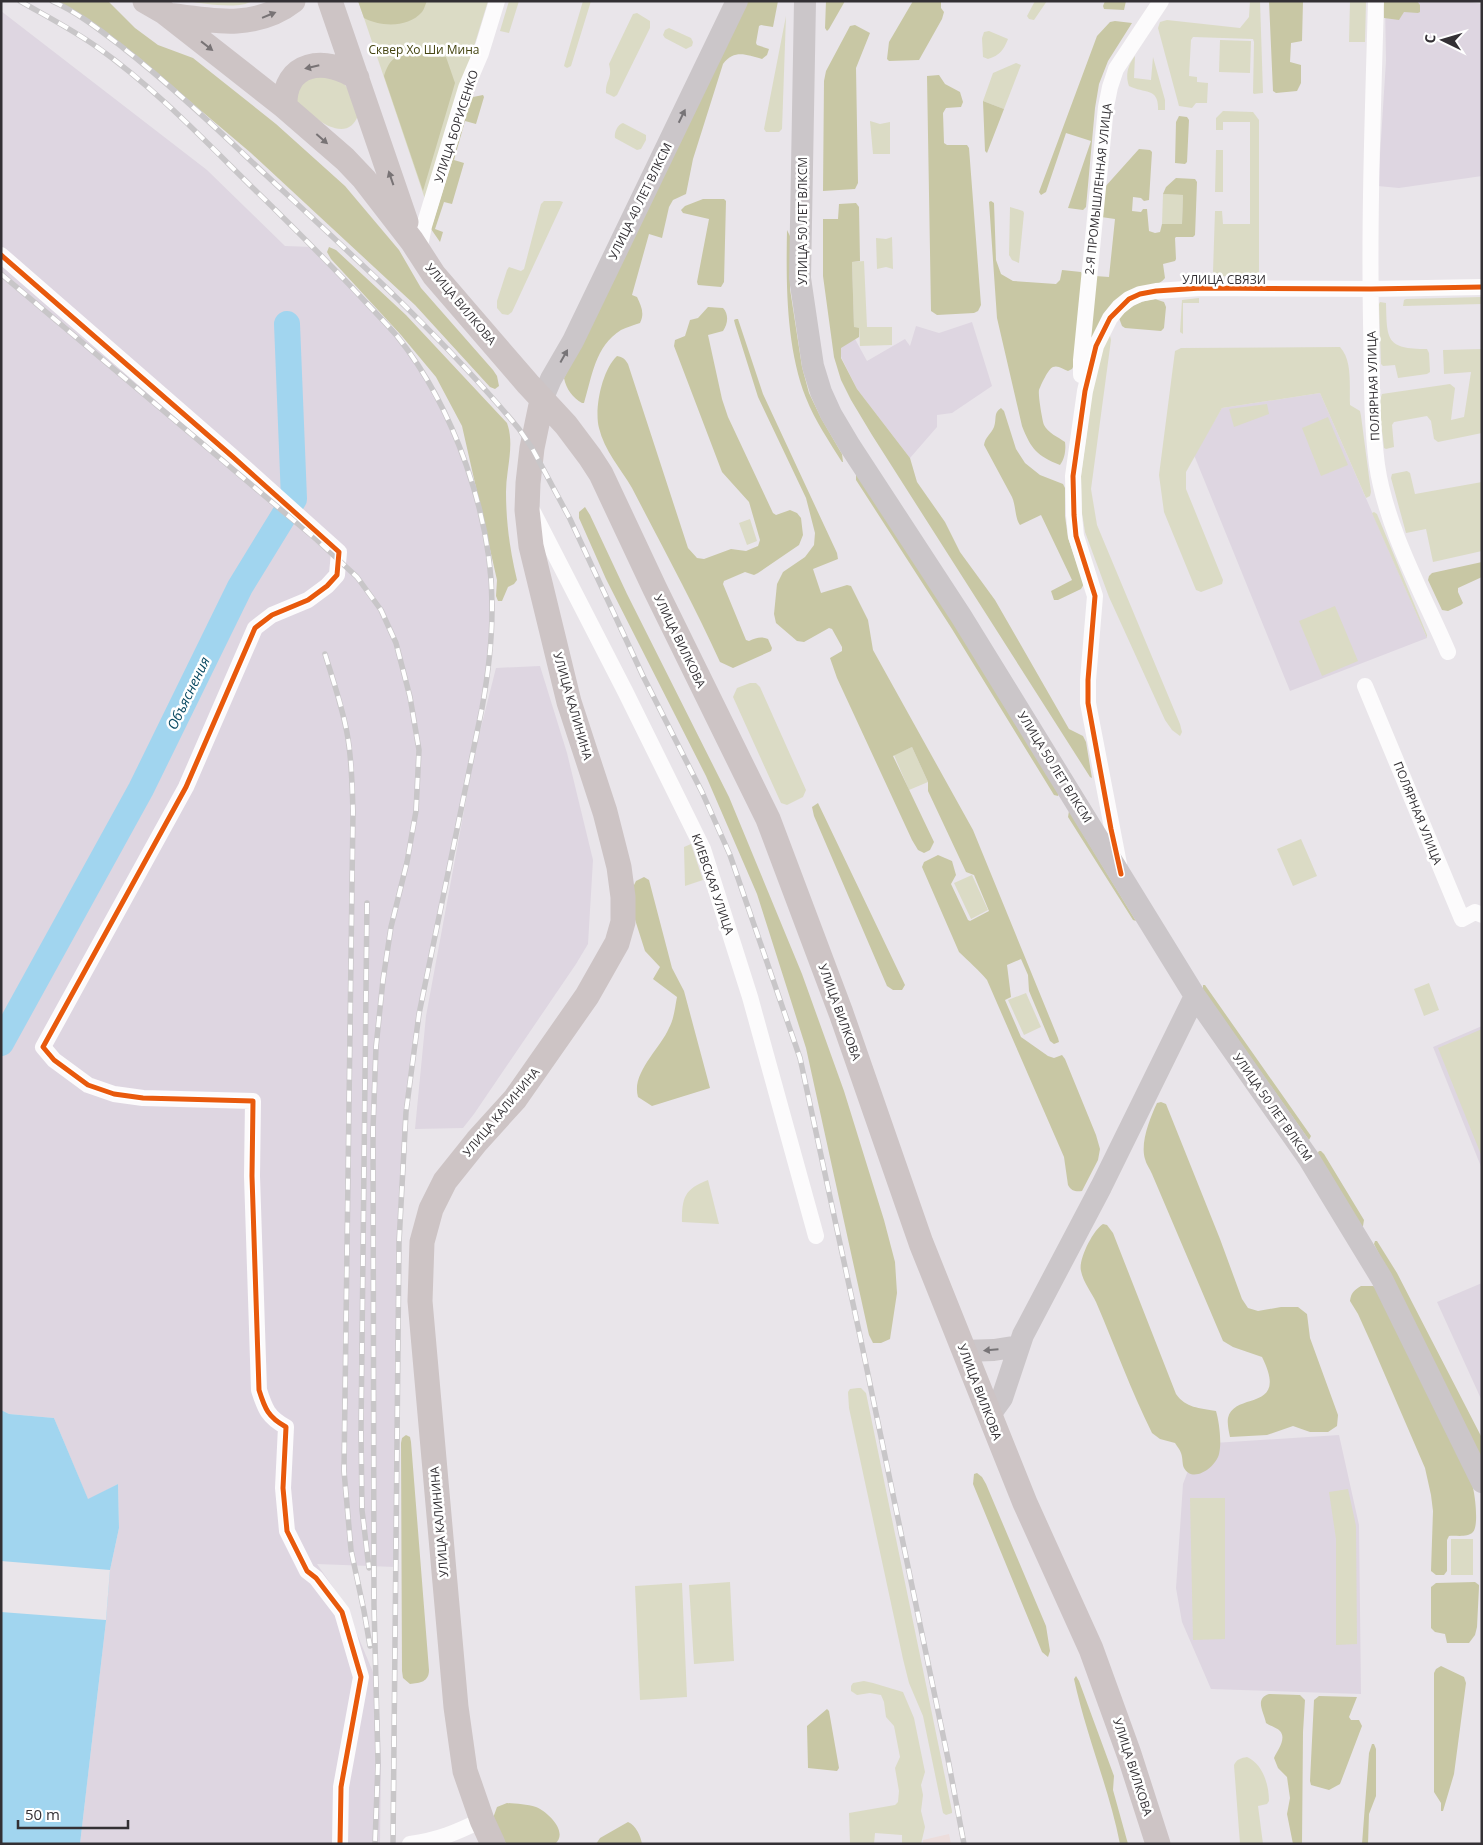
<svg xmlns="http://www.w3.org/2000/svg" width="1483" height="1845" font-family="'Open Sans',sans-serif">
  <rect width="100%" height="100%" fill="#e9e5ea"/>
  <!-- commercial -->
  <path fill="#ecdddc" d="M949,1834L951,1844H923V1840Z"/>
  <!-- built -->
  <path fill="#ded6e1" d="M1385,1H1465L1482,4V176L1399,188L1378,186L1386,61Z
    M1,11L207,170L285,246L313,247L397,336L428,382L453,430L469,470L480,510L490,560L492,607L491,658L482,708L419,1014L406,1112L399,1242L395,1567L317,1564L344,1603L378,1684L381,1765L380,1844H80L106,1621L110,1570L119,1528L118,1484L88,1500L54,1418L9,1414L1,1410Z
    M972,322L992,386L952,413L937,415V427L910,458L857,389L837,349L855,339L867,361L905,339L910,346L916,326L939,333Z
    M1320,393L1427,638L1290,691L1194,455L1222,408Z
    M540,666L567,753L593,860L588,944L576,964L474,1114L463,1128L415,1129L426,1016L475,751L496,668Z
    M1482,1026V1169L1433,1047Z
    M1482,1283V1401L1437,1302Z
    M1339,1435L1359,1525L1361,1694L1211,1689L1182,1622L1176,1588L1183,1484L1198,1444Z"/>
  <!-- green -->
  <path fill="#dbdbc5" d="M185,1H252C239,10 202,3 185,1Z
    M358,1H488L426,202L364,18Z
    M509,1H519L509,33L500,31Z
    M583,1H591L571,66L567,68L564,66L565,62Z
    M1035,1H1047L1034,20L1029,19L1027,16Z
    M1250,1H1260L1263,93L1254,94L1253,93L1254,42L1253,39L1193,37L1191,40L1189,76L1197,77V82L1208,83L1207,103H1196L1192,108L1179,106L1158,28L1160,22L1167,20L1240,28L1249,17Z
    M1350,1H1366L1365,42H1349Z
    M637,13L650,21V28L617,95L614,97L606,93C605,80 613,79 609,64L633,14Z
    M786,16L782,129L779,132H766L764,129Z
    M669,28L691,38L693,42L692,46L686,49L665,38L663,35L665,30Z
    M989,31L1008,39C1003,51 1000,55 988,59L983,57L982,38L984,32Z
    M1220,40L1251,41L1250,73L1219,72Z
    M1135,56L1134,78L1151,80L1153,57L1165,100V110H1158C1159,87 1145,94 1129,86C1125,75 1128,65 1135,56Z
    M1016,63L1021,65L1004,109L983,101L993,73Z
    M317,77C348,77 347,87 359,113C347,149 312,115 296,103L295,94L304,81Z
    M1223,111L1253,112L1259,120V273L1257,277L1216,276L1213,272L1215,211H1222L1223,224H1250V122H1223V130H1216V118Z
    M870,121L880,124L890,122V154H873Z
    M623,123L646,135V140L641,149L637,150L615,138C614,133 617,125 623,123Z
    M1216,150H1223V192H1215Z
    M1163,194L1183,195L1182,225L1162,224Z
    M544,201H560L563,202L512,312L508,315L502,314L497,308V301L507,270L509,267L521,271L524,269L541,204Z
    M1010,207L1023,211L1024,213L1019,263L1012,260L1009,255Z
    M892,237L893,269L886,267L877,269L876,238L886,239Z
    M864,261L867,327H892V345L860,346L859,328H854L852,262Z
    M1482,297V304L1403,306L1404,300L1406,299Z
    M1199,298V303H1183V334L1180,332L1182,300Z
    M1380,302L1386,303C1387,340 1386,349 1427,349L1429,353L1430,372L1427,374L1398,378L1395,365L1383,366L1381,364L1379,304Z
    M1105,336H1110L1111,340L1091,489L1097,525L1180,724L1182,732L1180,736L1172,730L1165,720L1109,597L1085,532L1082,513L1081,476L1092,394Z
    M1340,347C1353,361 1349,387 1350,405L1360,411L1361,416L1371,492L1370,496L1366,498L1320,393L1222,408L1186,472V489L1223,580L1222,584L1201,592L1196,590L1164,512L1159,475L1175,351L1181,348Z
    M1482,349V433L1438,442L1434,439L1431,421L1427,416L1394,422L1392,425L1394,447L1386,449L1384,448C1383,434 1377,405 1382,394L1450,384L1455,388L1451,420L1464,417L1471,372L1444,374L1443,350Z
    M1267,404L1269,414L1234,427L1229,409Z
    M1328,417L1348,465L1321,476L1302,428Z
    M1407,471L1410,473L1415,494L1482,482V551L1433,562L1426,529L1406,533L1391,478L1392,474Z
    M1374,512L1377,514L1427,635V638L1372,513Z
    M750,519L757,541L747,545L739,523Z
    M1335,606L1358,661L1322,676L1299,621Z
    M750,683H756L760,687L806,790L803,797L787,805L781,803L733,697L737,688Z
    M912,747L928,782L909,790L894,755Z
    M1301,839L1317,876L1293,886L1277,849Z
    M691,844L703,880L685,886L684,847Z
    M972,875L988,910L971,919L954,883Z
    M1429,983L1439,1010L1424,1016L1414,989Z
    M1026,993L1041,1027L1024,1035L1008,1000Z
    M1482,1029V1157L1438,1048Z
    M708,1180L719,1224L682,1222C682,1198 684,1189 708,1180Z
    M858,1388H861L866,1393L952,1811V1813L946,1815L943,1813L923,1716L909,1683L903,1659L849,1408L848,1392L850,1389Z
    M1348,1489L1356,1526L1357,1644L1336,1645V1539L1329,1492Z
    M1190,1498H1225V1639L1193,1640Z
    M1451,1539H1473V1575H1451Z
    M730,1582L734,1661L694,1664L689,1585Z
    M682,1583L687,1697L640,1700L635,1586Z
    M864,1681L873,1683L903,1692L914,1718L925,1772L921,1785L923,1795L921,1811L925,1827L921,1844H902V1835L875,1833L874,1844H850L849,1813L895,1805L898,1802L899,1791L895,1768L900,1757L894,1726L886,1717L884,1702L881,1695L870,1693L857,1695L851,1691V1686L853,1683Z
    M1247,1757C1263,1764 1269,1785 1269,1801L1267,1804L1258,1806L1263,1844H1240L1234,1765C1237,1759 1241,1758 1247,1757Z"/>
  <!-- forest -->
  <path fill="#c8c7a4" d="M58,1H108L135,28L158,45L193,58L276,124L345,186L399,250L421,288L493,370L497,376L499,386L495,389L490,387L415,305L251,153L140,59L112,37Z
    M358,1H427C425,5 424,10 422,12C408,28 381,27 364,18Z
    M747,1H778L773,27L761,25L759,26L756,43L757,45L769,49L767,55L762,59C746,55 735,49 723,64L693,159L686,194L673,200L669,207L662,238L649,234L632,295L637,297C641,306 645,313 640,323C634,325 627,327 621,330C595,346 592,377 584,403H582C573,398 566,389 564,378Z
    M826,1H845L829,29L827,31L825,28Z
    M913,1H941V8L944,12L942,19L919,60L889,61L887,59L889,42Z
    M1105,1H1126L1124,10L1104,9L1103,6Z
    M1269,1H1303L1302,41L1291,43L1290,62L1301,65V83L1297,91L1276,93L1273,91Z
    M1383,1H1417L1420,5V12L1418,13L1404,12L1399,20L1384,18Z
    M1115,21L1132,23L1108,61L1099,84L1095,108L1086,207L1083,210L1068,208L1091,141L1066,133L1046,192L1041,195L1039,192L1097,36L1110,22Z
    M855,25L870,33L856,68L858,183L855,189L823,191L824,81L826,71L850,26Z
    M410,50H416L429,57H446L455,83L423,191L384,76C389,60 395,56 410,50Z
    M939,75L945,84L960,92L963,102L961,107L946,108L943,113L944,143L947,145H967L969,148L981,305L978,311L974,313L937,315L931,311L927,76Z
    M483,95L484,97L476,124L465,121L454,160L464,163L452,204L444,202L435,229L443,232L440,242L431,229L471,100L473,97Z
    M983,101L1004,109L987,153L985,151Z
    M1179,116L1187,117L1189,120L1187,162L1185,164L1175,163L1176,122Z
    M1139,149L1150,150L1152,152L1149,200L1144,201L1141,198L1133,197L1132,211L1141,212L1143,209H1147L1149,231L1155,233L1160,232L1162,224H1182L1183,195L1163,194L1166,187L1176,178L1195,179L1197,182L1195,235L1193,237H1176L1175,238L1176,259L1175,261L1163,264L1165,278C1159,286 1147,286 1138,288L1087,368L1095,276L1109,277L1115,219L1101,217L1104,188Z
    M703,199H724L726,201L724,282L721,287L698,285L697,282L709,219L683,213L681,210L685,206Z
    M991,201L994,203L996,260L1001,274L1013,281L1056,284L1060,280L1062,270L1081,272L1083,276L1074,365L1072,369L1068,371C1063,369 1058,365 1053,367C1048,369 1041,385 1039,390C1038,395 1042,419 1044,425C1048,433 1058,437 1065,442C1066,449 1065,459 1060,465C1037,456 1031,449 1022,426L997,318L989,202Z
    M856,203L859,207L860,261L852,262L854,327L859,328V337L841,348V358L857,389L910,458L917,482L945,522L960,552L995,600L1069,729L1083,736L1086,742L1092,778L1090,777L872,435L851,400L841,380L834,357L823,276V219H838L839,204Z
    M787,230L790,236V289L802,367L809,393L821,418L842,454L843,462H842C829,441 815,421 806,398C786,347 786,284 787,230Z
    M329,247L336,250L406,315L507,423C515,445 506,469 506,492C506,522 510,551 517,580L514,584L508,587L502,601H498L496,596L497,580L462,426L436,377L401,335L331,259L327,252Z
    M1155,299L1164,302L1166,307L1164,328L1161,331L1125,328L1122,326L1119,318C1131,306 1138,301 1155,299Z
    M708,307L723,308C729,314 728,324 723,331L708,335L722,399L728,417L773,513L776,515L790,510L797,513L801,518L803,535L799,545L758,573L754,575L745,572L724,581L723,584L746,640L749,641C756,638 761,636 768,639L772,648L771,651L733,668L720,662C693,603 662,546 632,488C621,469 604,450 599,428C594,409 602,370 617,356C623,357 625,359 628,364L688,548L697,558L704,559L731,549L746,551L758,546L760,540L749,502L722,472L674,346L675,340L685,336L690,320L698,318Z
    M736,319H738L763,394L837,553L838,559L813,569L821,593L847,585L851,586L868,620L873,650L973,830L1058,1038L1059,1042L1054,1044L1050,1041L1029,991L1028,975L1021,959L1007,965L1011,997L1005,1000L1021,1037L1048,1056L1054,1058L1062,1055L1065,1059L1096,1135L1100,1149L1098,1160L1082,1191C1076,1192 1071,1191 1068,1185L1064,1157L987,980C978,969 969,962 959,952L922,867L924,862L938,855L952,861L956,875L951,884L968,920L970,921L989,911L974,875L966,872L928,791V782L912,747L893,756L934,842L930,850L924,853L918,850L912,840L837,678L830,658L842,651V647L832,629L829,628L804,642L797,641L776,623L774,614L777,584L783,572L805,557L814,545L815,533L806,498L758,397L735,324L734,320Z
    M1001,408L1004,411L1016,449L1025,463L1040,475L1063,484L1065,488V516L1068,538L1084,584L1081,589L1058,600H1054L1051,591L1072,580L1041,515L1020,525C1015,519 1016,506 1012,497L984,445C985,437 991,434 994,427C997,419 993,413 1001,408Z
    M856,473L956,625L1059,793L1058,796L1054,795L952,629L856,480Z
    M585,507L590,515L627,594L729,797L802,974L844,1091L884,1220L895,1262L897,1293L890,1339L881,1343H873L869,1335L806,1048L757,894L706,776L606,579L579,518V512Z
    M1482,562V577L1458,588V592L1463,603L1461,605L1448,611L1442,610L1428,580L1429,576L1432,573Z
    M818,803L905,985L902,990H893L887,986L814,816L812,807Z
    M1069,811L1136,921L1133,920L1068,817Z
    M644,877L649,880L672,968L684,991L710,1088L652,1106L638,1097C631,1073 660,1049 669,1028C674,1019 675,1007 677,997L653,979L660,967L645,951L631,907L633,887L636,881Z
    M1203,985H1205L1311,1136L1309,1140L1203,990Z
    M1161,1102L1166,1104L1220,1239L1242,1299L1248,1308L1258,1311L1281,1307H1298L1307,1314L1310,1338L1338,1415L1337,1426L1328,1432H1310L1293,1426L1267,1435L1230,1437C1229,1432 1227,1424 1228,1418C1234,1391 1290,1413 1262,1357L1233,1347L1223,1341L1152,1174C1150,1169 1146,1164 1145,1159C1140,1143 1150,1118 1157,1103Z
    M1319,1151H1321L1324,1154L1364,1220L1363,1226L1361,1227L1317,1154Z
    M1103,1224L1107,1225L1113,1233L1176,1394C1186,1408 1199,1408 1216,1411C1219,1421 1222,1443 1219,1454C1216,1467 1193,1484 1184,1468C1182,1464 1183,1458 1181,1453C1180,1450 1177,1446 1175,1443L1160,1439L1152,1433C1131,1391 1115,1346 1096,1302C1092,1293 1083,1282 1081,1271C1078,1260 1093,1230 1103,1224Z
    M1375,1241H1377L1397,1273L1482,1438V1461L1374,1244Z
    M1361,1286H1373L1378,1288L1472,1484C1475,1493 1479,1526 1473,1532C1467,1538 1456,1535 1449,1536L1447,1540V1571L1444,1575H1436L1431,1571L1433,1511L1431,1495L1425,1468L1372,1345L1358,1314L1350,1301C1351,1293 1354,1290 1361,1286Z
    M406,1435L410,1437L411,1442L429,1670C429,1682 420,1683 410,1684L403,1678L402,1671L401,1443L402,1438Z
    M977,1473L982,1477L986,1484L1046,1626L1050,1651L1048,1657L1042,1652L973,1484L974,1474Z
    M1475,1582L1479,1585V1587L1477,1627L1475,1635L1469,1643H1447L1445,1634L1435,1632L1431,1628V1587L1436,1583Z
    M1441,1666L1464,1677L1466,1683L1454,1774L1443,1811H1441V1803L1434,1792V1673L1436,1669Z
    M1076,1676L1079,1681L1114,1776L1113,1790L1128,1844H1120C1109,1788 1086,1735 1074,1679Z
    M1269,1694L1300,1695L1305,1700L1303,1732L1302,1844H1293L1287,1814L1290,1798L1287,1777L1278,1768L1274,1758C1277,1751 1287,1739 1280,1731C1277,1728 1270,1726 1266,1723C1264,1712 1254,1699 1269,1694Z
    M1319,1696L1357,1697L1349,1717L1351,1720H1359L1362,1726L1340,1784L1329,1790L1311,1785L1310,1781L1314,1700Z
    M827,1709L829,1711L839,1768L837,1771L808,1768L807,1726Z
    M1372,1744H1374L1376,1749V1796L1369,1814L1368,1844H1362L1369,1753Z
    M507,1803C516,1804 527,1804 536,1807C548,1812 569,1832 555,1844H507L505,1842L493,1818L497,1807Z
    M628,1822C636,1825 641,1837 642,1844H596L600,1838Z"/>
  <!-- water -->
  <path fill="#a1d5ef" d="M1,1410L9,1414L54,1418L88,1499L118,1484L119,1528L110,1570L106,1621L80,1844H1Z"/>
  <!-- pier -->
  <path fill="#e9e5ea" d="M1,1561L110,1570L106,1620L1,1612Z"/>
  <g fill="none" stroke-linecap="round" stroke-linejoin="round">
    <!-- river -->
    <path stroke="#a1d5ef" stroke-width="26" d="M1,1043L141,789L240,587L294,499L287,324"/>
    <!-- street -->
    <path stroke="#fcfbfc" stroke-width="16" d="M1376,1C1373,108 1369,215 1371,322C1372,370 1371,418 1377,465C1386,528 1423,594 1448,652
      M419,251L424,226L466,88L481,53L497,1
      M1,255L233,457L339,552L337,575L327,586L308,600L272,615L255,628L186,787L43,1047L54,1060L88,1085L114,1094L143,1098L253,1101L252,1176L259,1390C265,1409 268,1417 286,1427L283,1488L287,1531L307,1571L316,1578L342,1612L361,1677L341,1787L340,1844
      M1081,375V360L1106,107L1110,87L1116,69L1161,1
      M531,508L625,691L703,849L750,997L816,1236
      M1365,686L1462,919L1475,912L1482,915
      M1119,864L1088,703V680L1095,596L1076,536L1074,515L1073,476L1085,391L1096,346L1110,318L1119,307L1129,299L1140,294L1156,291L1201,288L1371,289L1482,287
      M410,1844C439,1840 455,1833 482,1820"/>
    <!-- secondary -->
    <path stroke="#cbc6c9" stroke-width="22" d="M805,1L800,278L813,366L821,392L831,414L850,446L961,616L1195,996L1309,1159L1382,1279L1482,1482
      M542,400L551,379L573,341L737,1
      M964,1351L994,1350L1019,1346
      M989,1416L1002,1398L1023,1335L1101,1187L1195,996"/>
    <!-- primary -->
    <path stroke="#cdc4c5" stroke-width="25" d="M145,1L164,12L224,59L285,107L345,159L364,179L412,241L434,275L528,384L566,425L590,457L601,474L655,589L768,819L841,1013L921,1243L1025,1503L1091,1649L1129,1754L1158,1844
      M330,1L406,222
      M169,15C211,21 256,30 293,1
      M285,107C283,61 326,56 357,78
      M493,1844L482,1820L465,1771L456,1707L420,1301L422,1242L431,1209L445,1181L477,1141L515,1099L587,996L617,943L623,922V897L619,867L605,812L569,702L531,546L527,510L528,483L532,448L542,400"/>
    <!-- rail casing -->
    <g stroke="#c8c6c8" stroke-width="5.5">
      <path id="rail" d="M20,1C46,16 73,30 97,47C155,88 205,141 255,190C291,225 326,260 360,296C372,309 385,322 397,336C454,407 493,518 492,609C492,642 488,675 482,708L419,1014L406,1112L399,1242L393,1844
        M52,1C77,12 100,30 122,47C167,82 210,122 252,162C344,248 439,332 519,429L532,448L570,519L643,676L702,792L730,855L800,1058L860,1336L948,1759L964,1844
        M1,274L317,540L357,577L381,610L396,643L410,697L419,750L416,811L407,862L391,927L383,980L376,1047L373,1129L374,1605L378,1763L375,1844
        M325,654C333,680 342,706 347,733C352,759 352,785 353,811L344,1471L351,1550L364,1611L370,1646
        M367,903L361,1431L362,1510L369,1568"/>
    </g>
    <!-- rail -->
    <use href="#rail" stroke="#fff" stroke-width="4" stroke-dasharray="11" stroke-linecap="butt"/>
    <!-- cycleway casing -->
    <g stroke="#fff" stroke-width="8">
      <path id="cycleway" d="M1,255L233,457L339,552L337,575L327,586L308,600L272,615L255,628L186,787L43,1047L54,1060L88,1085L114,1094L143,1098L253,1101L252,1176L259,1390C265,1409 268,1417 286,1427L283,1488L287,1531L307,1571L316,1578L342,1612L361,1677L341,1787L340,1844
        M1121,874L1111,829L1088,703V680L1095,596L1076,536L1074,515L1073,476L1085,391L1096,346L1110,318L1129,299L1140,294L1156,291L1201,288L1371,289L1482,287"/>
    </g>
    <!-- cycleway -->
    <use href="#cycleway" stroke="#e8590c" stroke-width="5"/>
  </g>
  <!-- one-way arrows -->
  <defs><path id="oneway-solid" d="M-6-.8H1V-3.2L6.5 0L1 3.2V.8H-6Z" transform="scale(1.25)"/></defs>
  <g fill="#787375">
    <use href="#oneway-solid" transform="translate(269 15) rotate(-22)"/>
    <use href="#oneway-solid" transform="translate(207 46) rotate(38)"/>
    <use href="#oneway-solid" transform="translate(312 67) rotate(167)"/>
    <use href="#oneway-solid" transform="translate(322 139) rotate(41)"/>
    <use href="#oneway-solid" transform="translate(391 178) rotate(-109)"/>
  </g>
  <g fill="#777477">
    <use href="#oneway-solid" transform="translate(682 116) rotate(-64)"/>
    <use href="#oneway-solid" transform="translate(564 356) rotate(-61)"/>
    <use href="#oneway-solid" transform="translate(991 1350) rotate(175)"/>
  </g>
  <g text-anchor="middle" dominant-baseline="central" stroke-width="5" stroke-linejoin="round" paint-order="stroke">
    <!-- park labels -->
    <g font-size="12" fill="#454511" stroke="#fff">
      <text x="424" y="49">Сквер Хо Ши Мина</text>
    </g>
    <!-- street labels -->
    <g font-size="12" fill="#333034" stroke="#fff">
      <text transform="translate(456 126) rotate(-72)">УЛИЦА БОРИСЕНКО</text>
      <text transform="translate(1098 189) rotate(-84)">2-Я ПРОМЫШЛЕННАЯ УЛИЦА</text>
      <text transform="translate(640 201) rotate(-64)">УЛИЦА 40 ЛЕТ ВЛКСМ</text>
      <text transform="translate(802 221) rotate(-90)">УЛИЦА 50 ЛЕТ ВЛКСМ</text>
      <text x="1224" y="279">УЛИЦА СВЯЗИ</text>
      <text transform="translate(461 304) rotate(50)">УЛИЦА ВИЛКОВА</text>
      <text transform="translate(1373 386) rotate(-92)">ПОЛЯРНАЯ УЛИЦА</text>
      <text transform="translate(680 641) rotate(64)">УЛИЦА ВИЛКОВА</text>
      <text transform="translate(573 706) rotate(74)">УЛИЦА КАЛИНИНА</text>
      <text transform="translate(1055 767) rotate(58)">УЛИЦА 50 ЛЕТ ВЛКСМ</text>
      <text transform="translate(1418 813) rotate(68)">ПОЛЯРНАЯ УЛИЦА</text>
      <text transform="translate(713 884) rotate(71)">КИЕВСКАЯ УЛИЦА</text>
      <text transform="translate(840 1012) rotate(70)">УЛИЦА ВИЛКОВА</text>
      <text transform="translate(1273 1107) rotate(55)">УЛИЦА 50 ЛЕТ ВЛКСМ</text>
      <text transform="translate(501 1112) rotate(-50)">УЛИЦА КАЛИНИНА</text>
      <text transform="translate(980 1392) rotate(69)">УЛИЦА ВИЛКОВА</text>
      <text transform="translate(439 1522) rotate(-95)">УЛИЦА КАЛИНИНА</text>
      <text transform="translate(1133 1767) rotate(72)">УЛИЦА ВИЛКОВА</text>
    </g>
    <!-- water labels -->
    <g font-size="14" font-style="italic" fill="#0b4b63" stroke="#fff">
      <text transform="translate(188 693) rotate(-64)">Объяснения</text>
    </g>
  </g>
  <!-- border -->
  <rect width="1483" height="1845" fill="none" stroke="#333034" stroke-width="5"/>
  <!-- north arrow -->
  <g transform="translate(1443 40) rotate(275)" stroke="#ffffff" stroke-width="4" paint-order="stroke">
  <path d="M0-4L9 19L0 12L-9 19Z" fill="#333034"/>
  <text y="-8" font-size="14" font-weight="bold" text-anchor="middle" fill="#333034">С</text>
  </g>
  <!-- scale -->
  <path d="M18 1820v8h110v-8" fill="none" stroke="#333034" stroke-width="2.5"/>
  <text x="25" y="1820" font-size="15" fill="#333034" stroke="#ffffff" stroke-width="4" paint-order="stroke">50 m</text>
</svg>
